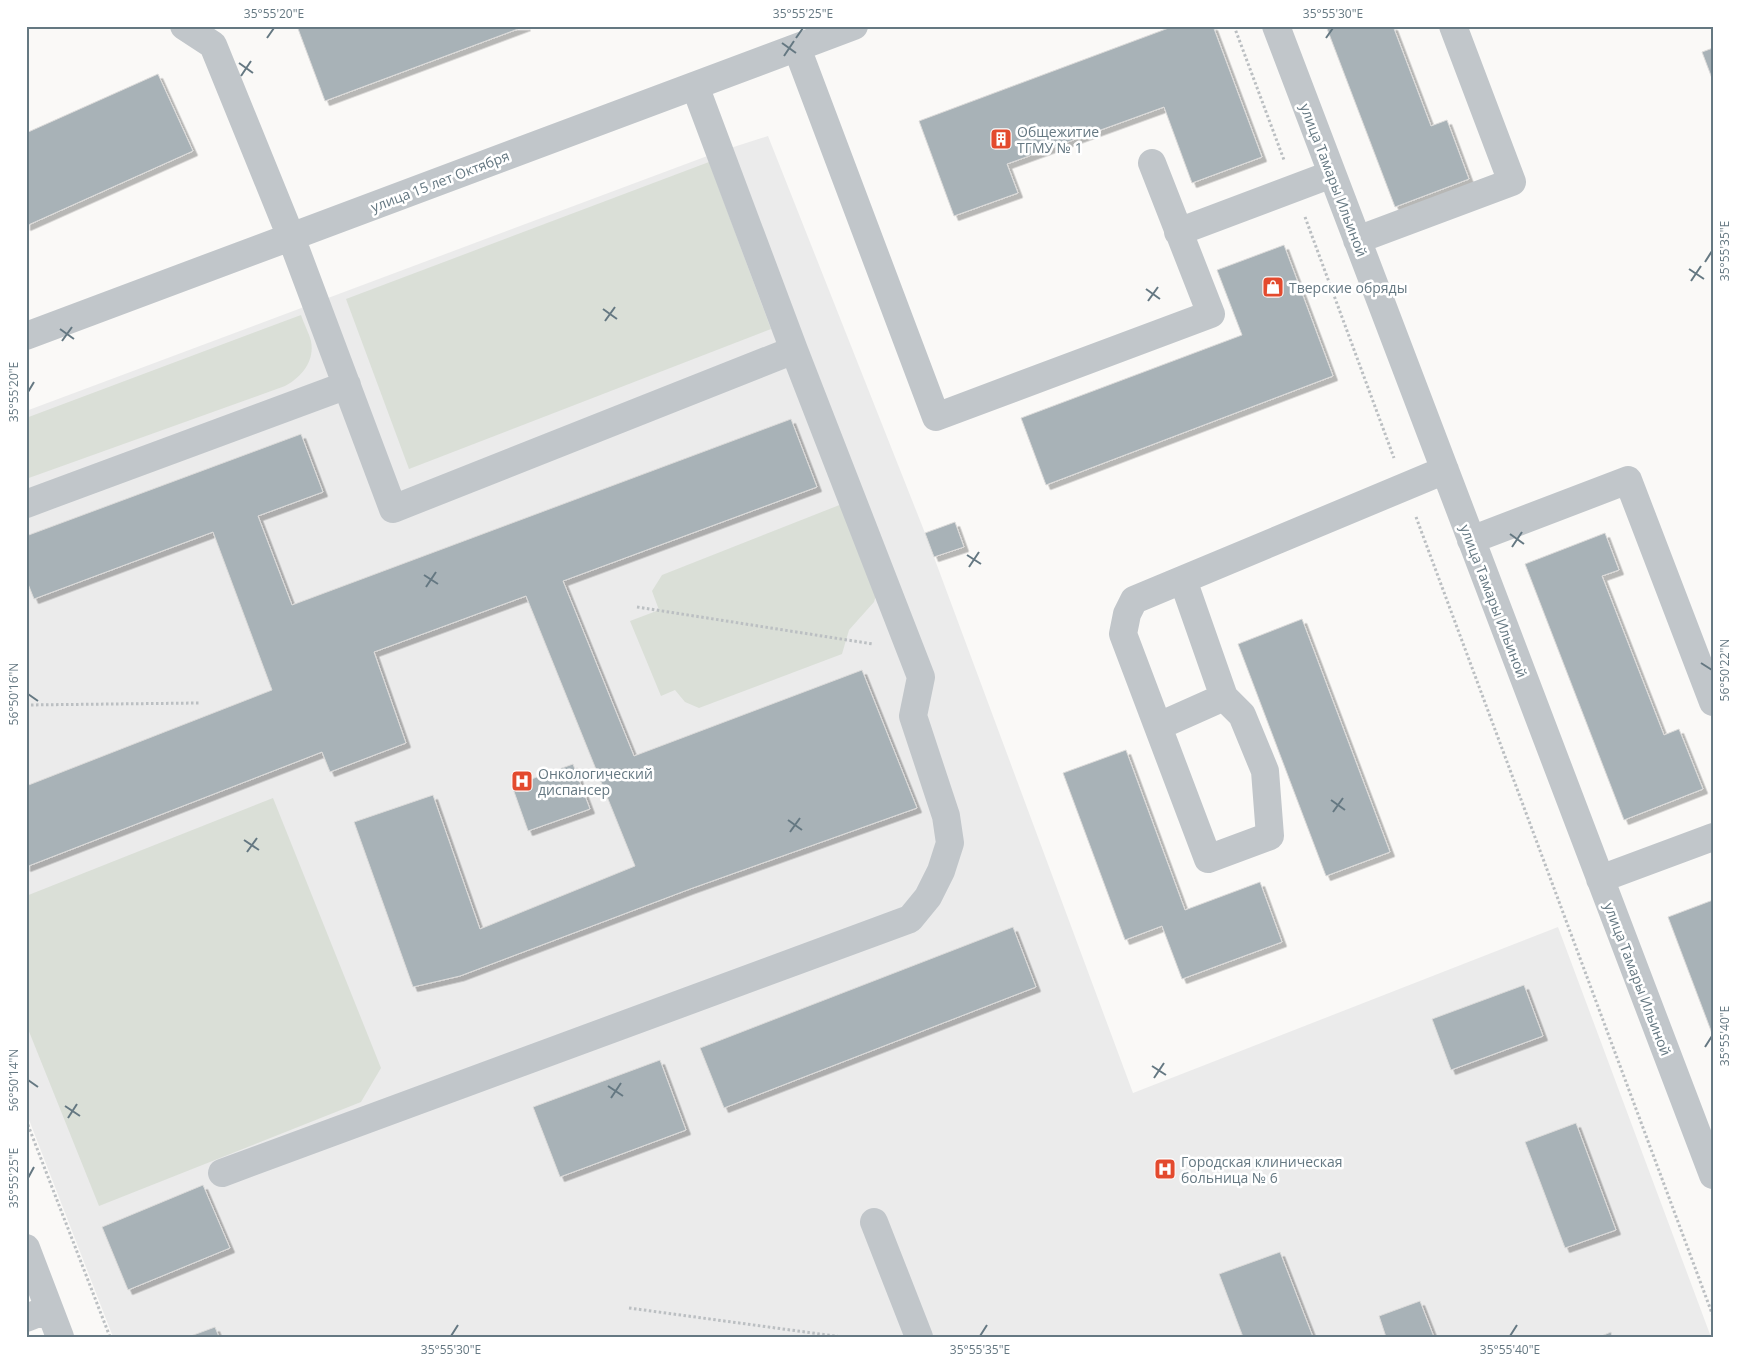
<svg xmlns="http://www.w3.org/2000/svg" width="1739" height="1363" font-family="'Open Sans',sans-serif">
  <defs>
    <filter id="shadow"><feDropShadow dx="4.5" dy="4.5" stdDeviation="0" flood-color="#0004"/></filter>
  </defs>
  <rect width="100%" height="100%" fill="#faf9f7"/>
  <!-- built -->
  <path fill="#ebebeb" d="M768,136L925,533L1133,1093L1558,927L1711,1337H113L26,1112V411L718,152Z"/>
  <!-- green -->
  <path fill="#dadfd7" d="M709,162L771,329L409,469L346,299Z
    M301,315C304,324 309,333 311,341C315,362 301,377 285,386L26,479V418Z
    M842,504L877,592L874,602L849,630L842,654L699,708L685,702L675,690L661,696L630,621L659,610L652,591L662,575Z
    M273,798L381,1068L361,1102L99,1206L26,1024V896Z"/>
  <!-- building -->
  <path fill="#a8b2b7" stroke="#dcdbda" filter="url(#shadow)" d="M297,26H526L325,101Z
    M1174,26H1213L1262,157L1192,183L1164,107L1007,164L1018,193L954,216L919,121Z
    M1326,26H1393L1431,126L1447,120L1469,179L1395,207Z
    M1713,48V81L1702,52Z
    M158,74L193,151L26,226V133Z
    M1284,245L1333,376L1046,485L1021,418L1242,335L1217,270Z
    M791,419L817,487L563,581L634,756L862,670L917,808L690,889L460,976L413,987L354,822L433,795L480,929L635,866L526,596L374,652L406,743L330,772L322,752L26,867V786L272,690L213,532L34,599L26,579V536L301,434L323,492L258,516L292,605Z
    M955,522L964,547L934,557L925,533Z
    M1605,533L1619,570L1602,576L1664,735L1679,729L1703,789L1624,820L1525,564Z
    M1302,619L1390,852L1326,876L1238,644Z
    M1126,750L1185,910L1260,882L1282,942L1182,979L1162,926L1125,940L1063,773Z
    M573,764L590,809L528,831L512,786Z
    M1713,900V1036L1668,917Z
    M1013,927L1036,987L724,1108L700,1048Z
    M1524,985L1543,1036L1451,1070L1432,1019Z
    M660,1060L686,1130L560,1177L533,1107Z
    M1576,1123L1616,1230L1565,1248L1525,1142Z
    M203,1185L230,1248L128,1290L102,1227Z
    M1280,1252L1313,1337H1243L1219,1274Z
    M1420,1301L1434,1337H1386L1379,1316Z
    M215,1327L219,1337H188Z
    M1611,1332L1612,1337H1599Z"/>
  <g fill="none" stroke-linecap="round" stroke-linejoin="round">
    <!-- path -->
    <path stroke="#bbbfc2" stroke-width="3" stroke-dasharray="2.5 2.5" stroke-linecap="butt" d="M1234,26L1284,160
      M1305,217L1394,458
      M1416,517L1713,1316
      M637,607L873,644
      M26,705L199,703
      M26,1120L110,1337
      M629,1308L842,1337"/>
    <!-- minor -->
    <path stroke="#c1c6ca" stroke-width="28" d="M184,26L213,45L291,237L393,509L794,350
      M1276,26L1713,1175
      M797,48L936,417L1211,314L1152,163
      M1178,232L1332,174
      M1357,240L1512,182L1453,26
      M26,336L854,26
      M26,504L347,385
      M1471,540L1628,480L1713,702
      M1183,580L1224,697
      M1159,726L1224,697L1242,715L1265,771L1270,836L1208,859L1123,634L1127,614L1134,600L1445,470
      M1600,879L1713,837
      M222,1173L910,919L928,897L941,871L950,843L946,816L913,716L921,677L794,350L695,86
      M874,1222L919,1337
      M26,1248L60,1337
      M26,1318L49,1309"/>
  </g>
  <!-- ticks -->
  <path fill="none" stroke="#657882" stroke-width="2" d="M267,38L274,28M796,38L803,28M1326,38L1333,28M782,43L796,53M784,56L794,41M239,63L253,73M241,76L251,61M1705,262L1712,251M1689,269L1704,279M1691,281L1701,266M1146,289L1160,299M1148,301L1158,287M603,309L617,319M605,321L615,307M60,329L74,339M62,341L72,327M28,392L34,382M1510,534L1524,544M1512,547L1522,532M967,555L981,564M969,567L979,552M424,575L438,584M426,587L436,572M1701,663L1712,670M28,694L38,701M1331,800L1345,810M1333,812L1343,798M788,820L802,830M790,832L800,818M244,840L259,850M247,852L257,838M1705,1047L1712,1036M1152,1066L1166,1075M1154,1078L1164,1063M28,1080L38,1087M608,1086L623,1096M611,1098L621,1083M65,1106L80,1116M68,1118L77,1104M28,1178L34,1167M451,1336L458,1325M980,1336L987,1325M1510,1336L1517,1325"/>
  <!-- icons -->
  <defs>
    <g id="building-square" transform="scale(1.125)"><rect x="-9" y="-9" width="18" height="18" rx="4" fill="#e34a2e" stroke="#fff"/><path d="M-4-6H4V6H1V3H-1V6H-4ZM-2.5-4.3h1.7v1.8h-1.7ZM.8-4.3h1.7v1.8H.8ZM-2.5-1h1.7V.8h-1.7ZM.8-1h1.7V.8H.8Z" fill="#fff"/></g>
    <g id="shop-square" transform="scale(1.125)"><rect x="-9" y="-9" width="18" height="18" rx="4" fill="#e34a2e" stroke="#fff"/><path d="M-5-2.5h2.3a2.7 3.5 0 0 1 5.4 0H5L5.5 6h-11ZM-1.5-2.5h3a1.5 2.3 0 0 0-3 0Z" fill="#fff"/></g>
    <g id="hospital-square" transform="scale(1.125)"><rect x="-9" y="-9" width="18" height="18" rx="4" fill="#e34a2e" stroke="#fff"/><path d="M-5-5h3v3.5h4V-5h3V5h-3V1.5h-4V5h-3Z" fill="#fff"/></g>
  </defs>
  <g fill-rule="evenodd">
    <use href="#building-square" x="1001" y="139"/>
    <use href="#shop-square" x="1273" y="287"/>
    <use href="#hospital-square" x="522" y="781"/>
    <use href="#hospital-square" x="1165" y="1169"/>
  </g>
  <g text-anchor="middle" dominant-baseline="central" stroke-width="5" stroke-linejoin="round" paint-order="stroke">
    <!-- poi labels -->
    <g font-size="14" fill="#657882" stroke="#fff" text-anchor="start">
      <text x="1017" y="131">Общежитие<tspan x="1017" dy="16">ТГМУ № 1</tspan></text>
      <text x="1289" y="287">Тверские обряды</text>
      <text x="538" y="773">Онкологический<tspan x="538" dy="16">диспансер</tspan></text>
      <text x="1181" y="1161">Городская клиническая<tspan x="1181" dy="16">больница № 6</tspan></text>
    </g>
    <!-- street labels -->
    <g font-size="14" fill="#657882" stroke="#fff">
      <text transform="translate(1334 180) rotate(69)">улица Тамары Ильиной</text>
      <text transform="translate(440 181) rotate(-21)">улица 15 лет Октября</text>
      <text transform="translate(1494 601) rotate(69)">улица Тамары Ильиной</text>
      <text transform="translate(1638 979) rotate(69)">улица Тамары Ильиной</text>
    </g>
  </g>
  <!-- border -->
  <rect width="1739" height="1363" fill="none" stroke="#ffffff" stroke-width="55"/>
  <rect x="28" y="28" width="1684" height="1308" fill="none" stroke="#657882" stroke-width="2"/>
  <g font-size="12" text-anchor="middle" fill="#657882">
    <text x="274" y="18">35°55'20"E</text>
    <text x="803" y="18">35°55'25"E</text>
    <text x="1333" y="18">35°55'30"E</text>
    <text transform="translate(1725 251) rotate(-90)" y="4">35°55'35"E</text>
    <text transform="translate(14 392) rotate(-90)" y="4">35°55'20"E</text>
    <text transform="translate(1725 670) rotate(-90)" y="4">56°50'22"N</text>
    <text transform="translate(14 694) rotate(-90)" y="4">56°50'16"N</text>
    <text transform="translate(1725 1036) rotate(-90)" y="4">35°55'40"E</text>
    <text transform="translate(14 1080) rotate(-90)" y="4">56°50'14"N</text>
    <text transform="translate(14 1178) rotate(-90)" y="4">35°55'25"E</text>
    <text x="451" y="1354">35°55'30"E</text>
    <text x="980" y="1354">35°55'35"E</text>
    <text x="1510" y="1354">35°55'40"E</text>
  </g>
</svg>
